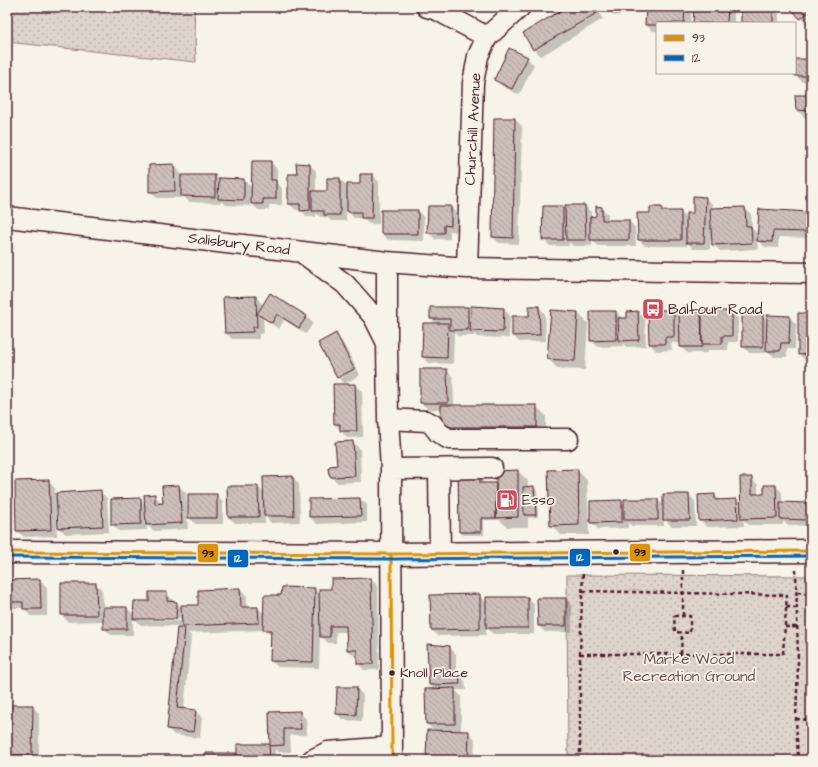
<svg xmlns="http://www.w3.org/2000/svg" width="818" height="767" font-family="'Architects Daughter',sans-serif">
  <defs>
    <pattern id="park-dots" width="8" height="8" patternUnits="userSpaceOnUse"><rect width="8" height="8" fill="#ded4cc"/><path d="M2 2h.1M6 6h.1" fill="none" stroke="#c0b6af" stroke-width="1.8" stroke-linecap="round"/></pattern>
    <pattern id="building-back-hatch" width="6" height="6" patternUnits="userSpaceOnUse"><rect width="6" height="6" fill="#ccbfb9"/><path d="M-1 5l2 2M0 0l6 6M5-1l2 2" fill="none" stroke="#b1a49f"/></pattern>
  </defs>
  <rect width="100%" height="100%" fill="#f7f3e8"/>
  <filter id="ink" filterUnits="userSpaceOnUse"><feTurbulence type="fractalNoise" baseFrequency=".025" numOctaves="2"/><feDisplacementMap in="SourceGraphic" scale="8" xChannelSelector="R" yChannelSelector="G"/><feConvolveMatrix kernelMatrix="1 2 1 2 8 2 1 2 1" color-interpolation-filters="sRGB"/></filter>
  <g filter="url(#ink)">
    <!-- park -->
    <path fill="url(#park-dots)" stroke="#947a7c" d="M7,7H194L196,62L7,42Z
      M567,575L811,576V760H568Z"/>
    <!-- shadow -->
    <path fill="#0003" fill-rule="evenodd" d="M569,7H596L603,19L541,56L534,49L525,33Z
      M607,7H644L645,11L614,16L607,10Z
      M647,7H685L691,13V23H657V31H652L646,24Z
      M695,7H727L734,13V23H694Z
      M791,7H811V22L808,25Z
      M772,8L779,14V23H742Z
      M527,58L534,65L519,95L502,86L495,80Z
      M811,60V82H803L796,76Z
      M811,96V120H807L797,110Z
      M495,119H515L522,126L519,244L499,243L493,237Z
      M271,162L277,169V183L282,188V205H269V210H258L250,202V206L226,205L221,201V203L189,202L181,194V198H157L150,191L174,165L180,172L181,176H215L218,179L244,180L252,188Z
      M310,165L316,171V192H328L340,179L348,187L361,185L373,175L379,182V224H369L363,218H354L346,210V221H331L327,217H320L316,213V217H307L301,210H296L289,204L298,175Z
      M705,198L712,204V209L745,208L751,214L752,228L759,235L811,213V242L809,238L779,237L778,248L765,247L757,240L758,249L720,251L713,244V232H711L710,249H693L687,242V246H645L639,240L651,214L661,208L665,212H680L687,219L694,214Z
      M585,206L591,212V218L597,216L601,208L608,214V221H629L635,227L636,246H598L592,240V246H573L569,242V246H550L543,239L563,207L566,211Z
      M451,207L457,214V232L450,231V239H435L428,232Z
      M418,211L424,218V241L388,240L382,234Z
      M256,297L262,304L263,307L306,316L313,323L306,334L284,320L279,329L263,318L264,333L259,334V339H232L226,333Z
      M539,307L545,314L546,341L519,342L513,335Z
      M468,308L472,311L504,309L510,316L509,338L477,337L474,334V336H458L454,332L453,364L429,363L423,357L437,324L431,319Z
      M551,311L578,313L588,323L585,370L558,369L548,359Z
      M649,311H674L680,317V313L732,312L738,318V342H728V350H708V353H687L681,347V343H671L672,350L656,351L650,344Z
      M616,312L622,318L629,319L638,312L645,319L646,346L626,347L623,343V346L598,347L591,340Z
      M811,314V361H806L799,354Z
      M762,315L768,320L789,317L796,324L795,349H787V357H774L770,353H749L743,346Z
      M335,335L342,341L360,375L344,384L338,377Z
      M447,370L453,377L454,406H536L546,416V436H452L442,409H428L421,403Z
      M334,385H355L362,391L363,437L347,438L335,424Z
      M353,442L360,449L361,482L338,483L331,477Z
      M459,470L483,473V484H497L518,471L528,481V488L533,487L537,490L538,517L528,518V527H507L500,520H484V535H463L460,532Z
      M577,470L587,480L589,535H561L551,525Z
      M7,474L12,479L13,512H7Z
      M293,477L299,484L300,522L271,523L265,516V523H235L229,517L228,487H258L264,493Z
      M751,478L758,485V495H765L776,486L782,492V503L808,504L811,508V526L787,525L783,521V525H749L743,520L744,526L707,527L700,520L714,495L721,501L736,500L742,506Z
      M48,481L55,488V494L100,492L107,498L109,532L66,534L59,528L57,504H56L57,536L24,537L17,531Z
      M179,486L186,493L188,529L154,531L147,525V530L119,531L112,524L140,499L146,505L154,495L161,502V504H165Z
      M217,495L223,502V524H196L189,518Z
      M689,495L695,501L696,526H671L664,519V526H632L628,523V528L598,529L591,522L621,501L625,505L658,500L664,506Z
      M360,499L367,505V522L317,524L310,517Z
      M371,579L378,586L379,670H364L358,663V656H354L348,650L347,632H336V643H328L320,635L319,668L278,667L271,661L272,636L265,630L188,633L191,636L184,709L195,711L202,717L200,738L174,735L168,729L178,629L187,630L183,626L141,625L133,617V635H111L104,628V621L68,622L62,615L96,584L102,590L103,608H127L134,615L150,602L166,593L173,600V603H176L183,609L200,606L240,589L247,596V608H258L264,614L282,596L314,589L320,595L332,590ZM140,618L182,619L181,621L140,620Z
      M40,580L47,587V616H30L24,608H12L7,602V581Z
      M479,595L487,603L527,598L534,604V634H493L486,627V635L438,636L432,630Z
      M566,599L572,605V632H545L539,626Z
      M449,647L456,654V674H459L465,681L466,690H455L461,696V732H468L475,739L474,760H427L434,731L427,724L435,690L430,684Z
      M356,688L363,695L362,721L343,720L337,714Z
      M32,706L39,713V760H16L11,755Z
      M300,712L306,719L307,735H290L291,752H278L275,749V760H206L236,754L238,757L269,745L271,748L270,713Z"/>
    <!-- building -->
    <path fill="url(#building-back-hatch)" stroke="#4a1f2b" d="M567,7H594L597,13L533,50L523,33Z
      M606,7H627L607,10Z
      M646,7H685L684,23H657V25H645Z
      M694,7H728L727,23H693Z
      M741,7H773V23H741Z
      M790,7H811V10L800,19Z
      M509,48L528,57L512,89L494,80Z
      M795,59H811V76H795Z
      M795,95H811V111L796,110Z
      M494,118H515L513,238L492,237Z
      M252,161H271V180H276V199H263V204H251Z
      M296,163L310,164V210L300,211V204H288V174H297Z
      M174,164L175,191L149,192V165Z
      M360,174H373L372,218H361V212H347V184H360Z
      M181,175H215V197L181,196Z
      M219,178L244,179V200L218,199Z
      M327,178H340V215H324V211H312V191H327Z
      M693,196L706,197L704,243H686V213H693Z
      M565,205H585L586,240H566Z
      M428,206H451V226L444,225V233H427Z
      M543,206H563V240H542Z
      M596,206L602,207V220H629V240H590V217L596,216Z
      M650,207H662V211H681V240H638L637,213H650Z
      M745,207L746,226H751L752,243L712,245L710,208Z
      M759,209L811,212V240H808V232L773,231L772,242L757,241Z
      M381,210H418V234H381Z
      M270,293L307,316L299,328L277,314L272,323L257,314Z
      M256,296L257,327H253V332L225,333L223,297Z
      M471,306L504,308L503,332L470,331Z
      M529,306H539L540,335L512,336V316H529Z
      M430,307H468V330H450V319H430Z
      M551,310L578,312L575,361L547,359Z
      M648,310H674V337H665V344H649Z
      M590,311H616V340L590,341Z
      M638,311L639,340L619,341L618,318H627V312Z
      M701,311L702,347H680L679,312Z
      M702,311H732V336H722V344H702Z
      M798,313H811V354L798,355Z
      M742,314H763V347H742Z
      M767,315L790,316L789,343H781L780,351H766Z
      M423,323H448L447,358L422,357Z
      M336,333L354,369L337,378L318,343Z
      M420,369H447L448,403H420Z
      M333,384H355L357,431H340V424H334Z
      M441,405H537V427H441Z
      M353,441L355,476L331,477L329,474L328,468L330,466L337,465L335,442Z
      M458,469H480V483H496V518H481V532H459Z
      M578,469L579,525L550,526L548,470Z
      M518,470V517L496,518V471Z
      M293,476L294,516H264L263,477Z
      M740,477H752V494H764V485H776L777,518L741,519Z
      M49,480L51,530L16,531L15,481Z
      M179,485L182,523L146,525L144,495L155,494V504L163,503L162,486Z
      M227,486H258L259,517H228Z
      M534,486L536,515H524L523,487Z
      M101,490L103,526L58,528L56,493Z
      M188,494H217V518H188Z
      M663,494H689L690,520H663Z
      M715,494V500L737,499L738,519L699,521L698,495Z
      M141,498V524L111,525V499Z
      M360,498L361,516L309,517V499Z
      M624,499H658V520H624Z
      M622,500V522L590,523V501Z
      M780,502L808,503V520L780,519Z
      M371,578L373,664H357V650H347L346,626H330V637H320L319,589H331V579Z
      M40,579L41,609H23V602H7V580Z
      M61,583H96L97,615H61Z
      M282,587L315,588L313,662L270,661L271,630H263L264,595H281Z
      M240,588L241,607H258L259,623L182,626L181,605H198V590Z
      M149,592H167V601L177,602L176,619H133L134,601H149Z
      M480,594V629L431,630L430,595Z
      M486,597H528V628H486Z
      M537,598H566V626H538Z
      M103,607H127V629H103Z
      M177,628H185L177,708L196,710L193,732L167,729Z
      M427,644L450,646V673H459L460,684L429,685Z
      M337,687H357L356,715L336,714Z
      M455,688V724H426L425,689Z
      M10,705H33L32,755H10Z
      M300,711L301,729H284V745L270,746L269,712Z
      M427,730L469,731L468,760H426Z
      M237,744H269L270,760H237Z
      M205,753H236V760H205Z"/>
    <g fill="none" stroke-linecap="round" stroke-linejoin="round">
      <!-- minor casing -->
      <g stroke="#4a1f2b" stroke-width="23">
        <path id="minor" d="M427,7L437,10L487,37
          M7,217L387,262L467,268L811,273
          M304,254L345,284L374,317L387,343L388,419L391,469L392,760
          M467,268L473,83L478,56L487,37L520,7
          M387,339V262
          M388,419L426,421L432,424L439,433L449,439H568
          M391,469L492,468
          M439,469L440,554
          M312,760L328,752L391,747"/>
      </g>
      <!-- major casing -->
      <g stroke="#4a1f2b" stroke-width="25">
        <path id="major" d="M7,552L391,554L811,551"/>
      </g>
      <!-- path -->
      <path stroke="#4a1f2b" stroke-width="2.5" stroke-dasharray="4 3" stroke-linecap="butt" d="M796,570L798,663L796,719L798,760
        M797,592L811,594
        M786,607L797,608
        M674,616H690V633L675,632Z
        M683,616V570
        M785,627H797
        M580,654H783L787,595L583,591
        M681,654L682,633
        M796,719L811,720
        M776,759V760
        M580,760V654L583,571"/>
      <!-- minor -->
      <use href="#minor" stroke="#f7f3e8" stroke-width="20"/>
      <!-- major -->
      <use href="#major" stroke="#f7f3e8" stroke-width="22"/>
      <!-- bus-1 casing -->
      <g stroke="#f7f3e8" stroke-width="6">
        <path id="bus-1" d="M7,552L391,554L811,551
          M391,554L392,760"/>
      </g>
      <!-- bus-2 casing -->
      <g stroke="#f7f3e8" stroke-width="6">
        <path id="bus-2" d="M7,557L391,559L811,556"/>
      </g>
      <!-- bus-1 -->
      <use href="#bus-1" stroke="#dd9206" stroke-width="3"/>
      <!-- bus-2 -->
      <use href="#bus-2" stroke="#0065bd" stroke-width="3"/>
    </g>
  </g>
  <!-- icons -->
  <defs>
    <g id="bus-square" transform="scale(1.15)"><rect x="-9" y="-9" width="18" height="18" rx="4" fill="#d1495b" stroke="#f7f3e8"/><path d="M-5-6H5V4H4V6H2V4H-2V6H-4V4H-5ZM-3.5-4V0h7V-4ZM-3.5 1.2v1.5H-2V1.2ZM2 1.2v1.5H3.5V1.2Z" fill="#fff"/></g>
    <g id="fuel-square" transform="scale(1.15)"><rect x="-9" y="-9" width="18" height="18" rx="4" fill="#d1495b" stroke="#f7f3e8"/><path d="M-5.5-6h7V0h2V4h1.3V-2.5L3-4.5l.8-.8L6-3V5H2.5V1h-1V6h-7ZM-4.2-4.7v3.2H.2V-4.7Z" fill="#fff"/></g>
  </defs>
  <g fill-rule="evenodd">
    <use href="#bus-square" x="653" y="309"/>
    <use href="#fuel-square" x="507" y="500"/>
  </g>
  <!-- markers -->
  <g fill="#4a1f2b" stroke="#f7f3e8" stroke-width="1.5">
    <circle cx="616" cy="552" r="3.5"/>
    <circle cx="392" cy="673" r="3.5"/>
  </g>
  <g text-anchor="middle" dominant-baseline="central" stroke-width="3.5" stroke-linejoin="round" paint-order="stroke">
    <!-- bus labels -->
    <g font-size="14" fill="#4a1f2b" stroke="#f7f3e8" text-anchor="start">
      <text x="400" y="673">Knoll Place</text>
    </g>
    <!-- street labels -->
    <g font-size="15" fill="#4a1f2b" stroke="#f7f3e8">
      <text transform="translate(473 129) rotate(-87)">Churchill Avenue</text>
      <text transform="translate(239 244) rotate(7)">Salisbury Road</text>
    </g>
    <!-- poi labels -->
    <g font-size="15" fill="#4a1f2b" stroke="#f7f3e8" text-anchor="start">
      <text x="668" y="309">Balfour Road</text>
      <text x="522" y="500">Esso</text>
    </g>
    <!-- park labels -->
    <g font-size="15" fill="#6f4c53" stroke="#f7f3e8">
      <text x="689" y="659">Marke Wood<tspan x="689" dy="17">Recreation Ground</tspan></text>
    </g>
  </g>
  <g stroke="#f7f3e8" stroke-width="1.5">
    <rect x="629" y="543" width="22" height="19" rx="4" fill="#dd9206"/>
    <rect x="197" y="543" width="22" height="20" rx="4" fill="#dd9206"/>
    <rect x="569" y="548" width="22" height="19" rx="4" fill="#0065bd"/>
    <rect x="227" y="549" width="22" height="19" rx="4" fill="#0065bd"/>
  </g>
  <g font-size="11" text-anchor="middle" font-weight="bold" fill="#fff">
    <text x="580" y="561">12</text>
    <text x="238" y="562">12</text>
  </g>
  <g font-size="11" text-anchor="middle" font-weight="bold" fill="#111">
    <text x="640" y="556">93</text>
    <text x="208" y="557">93</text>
  </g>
  <!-- margin -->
  <rect width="818" height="767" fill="none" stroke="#f7f3e8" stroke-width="24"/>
  <rect x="12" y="12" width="794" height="743" fill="none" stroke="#4a1f2b" stroke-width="1.5" filter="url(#ink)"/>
  <!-- legend -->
  <rect x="656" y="22" width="140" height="52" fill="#f7f3e8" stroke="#b29e9c"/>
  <rect x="664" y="35" width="20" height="6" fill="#dd9206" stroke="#b29e9c"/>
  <text x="692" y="42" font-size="12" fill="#4a1f2b">93</text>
  <rect x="664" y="55" width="20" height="6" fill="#0065bd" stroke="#b29e9c"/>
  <text x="692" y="62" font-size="12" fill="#4a1f2b">12</text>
</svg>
